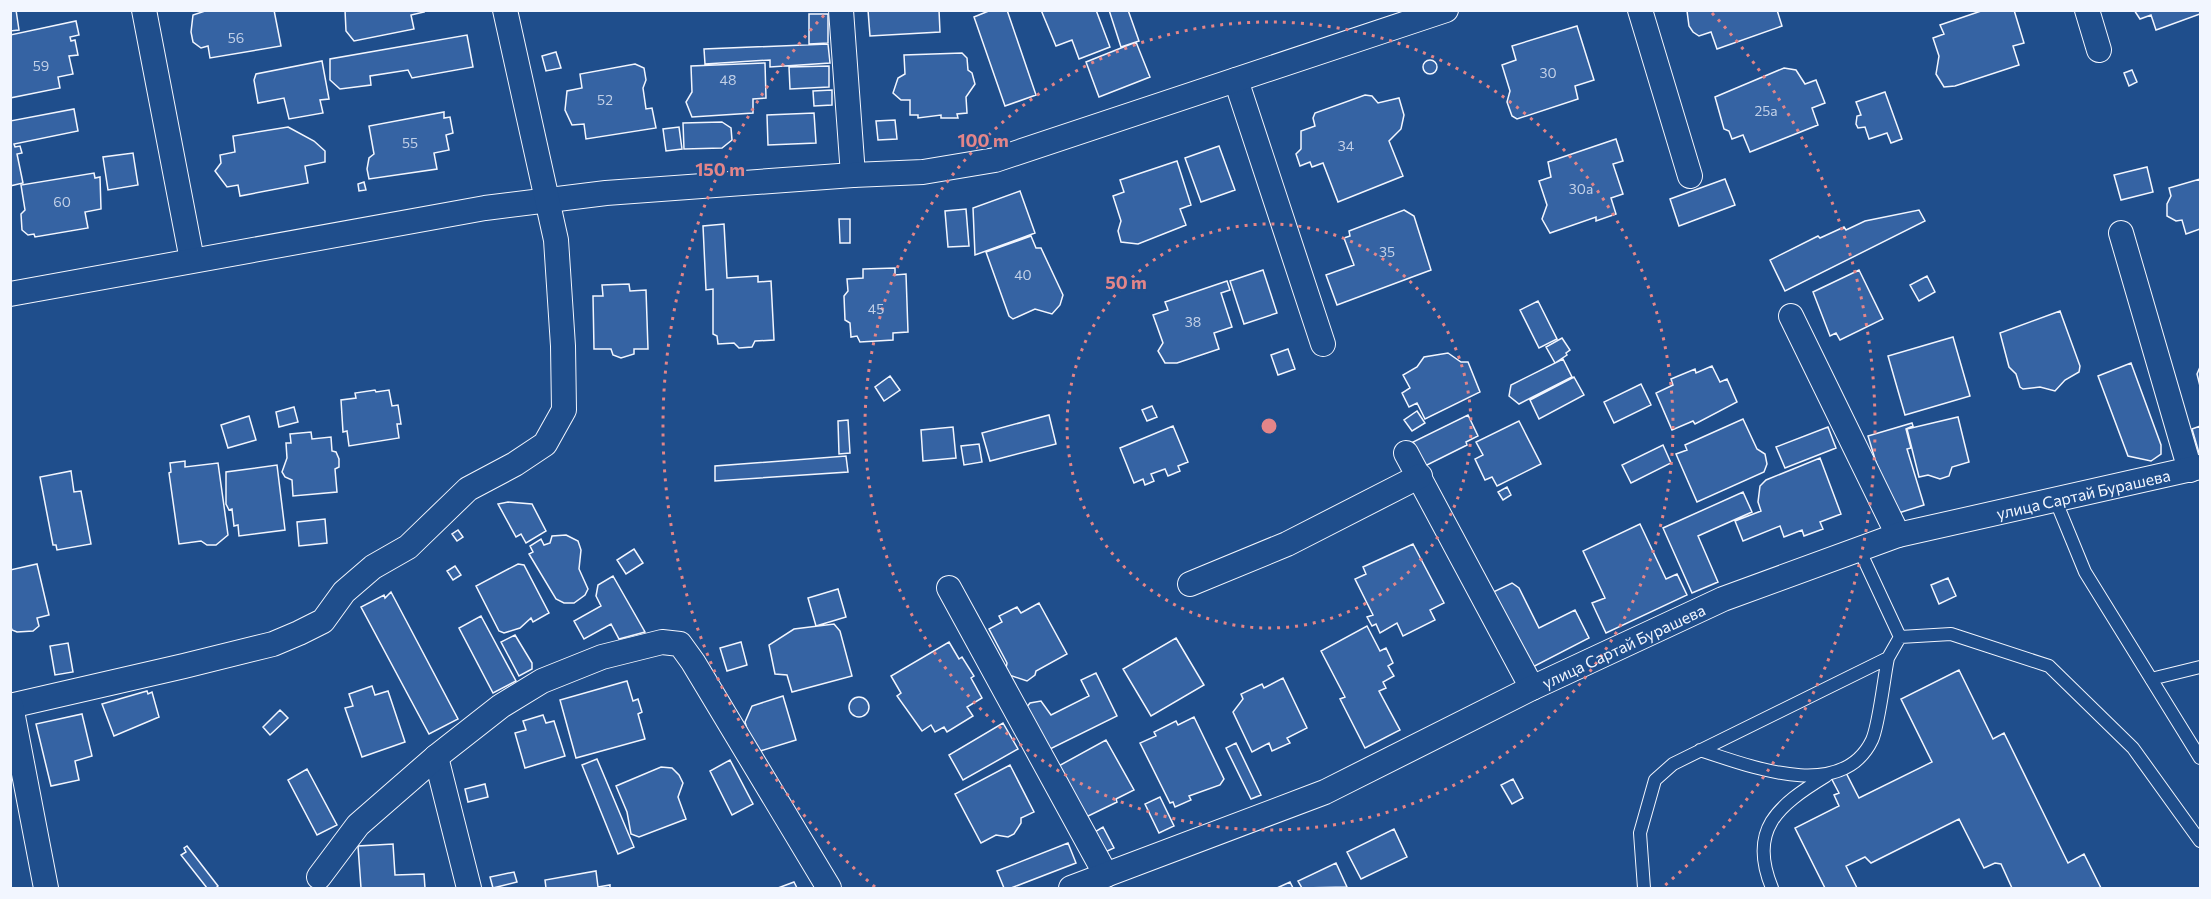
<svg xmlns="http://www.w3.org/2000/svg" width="2211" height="899" font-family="Commissioner,sans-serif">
  <rect width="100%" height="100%" fill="#1f4e8c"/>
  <!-- building -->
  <path fill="#3563a3" stroke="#f2f6ff" stroke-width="1.5" d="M10,10H16L19,30L10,31Z
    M208,10H274L281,46L210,58L208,46L201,48L193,42L191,32L193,15Z
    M345,10H423L424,12L411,15L414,29L354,41L346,31Z
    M868,10H939L940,32L870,36Z
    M991,10H1007L1036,95L1005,106L974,17Z
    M1041,10H1096L1110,47L1079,59L1072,40L1056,46Z
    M1109,10H1128L1139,41L1121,47Z
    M1777,10L1782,26L1717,49L1711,32L1699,36L1693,32L1689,26L1687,11Z
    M1984,10H2014L2024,43L2013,46L2019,65L1955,86L1944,87L1936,74L1939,56L1933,38L1944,34L1940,25Z
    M2134,10H2200V14L2156,30L2151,15L2140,19Z
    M809,14H828V43L809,44Z
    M76,21L79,35L70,37L71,41L75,40L78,55L69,56L73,74L58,77L60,88L10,98V35Z
    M1577,26L1594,80L1575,86L1578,99L1517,119L1512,116L1507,102L1510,91L1502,65L1516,60L1512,46Z
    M467,35L473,67L412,78L408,70L370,76L371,85L340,89L330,80V59Z
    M1136,42L1150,77L1099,97L1086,62Z
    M828,44L830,63L770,67V60L705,64L704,49Z
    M556,52L561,68L546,71L542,56Z
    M962,53L967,58L968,70L972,73L975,84L966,97L967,113L957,114L958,118H941V115L918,118V115H910V100H901L893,93L898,78L905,74L904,55Z
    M1423 67a7 7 0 1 1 14 0a7 7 0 1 1-14 0Z
    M322,61L329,99L320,100L323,113L289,119L284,98L258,103L254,80L256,74Z
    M765,63L766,98L753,99V113L692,117L686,102L692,92L691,66Z
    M635,64L644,68L646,80L643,88L646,109L652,108L656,128L586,139L584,124L572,125L565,110L567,91L582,88L580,74Z
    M829,66V87L790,89L789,67Z
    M1784,68L1796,70L1805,84L1816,80L1825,103L1812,108L1818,125L1750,152L1743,135L1732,139L1729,131L1724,129L1715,97Z
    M2132,70L2137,82L2129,86L2124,73Z
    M832,90V105L814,106L813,91Z
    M1885,92L1902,139L1891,143L1887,133L1869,139L1865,127L1858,128L1856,124L1857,116L1861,115L1856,102Z
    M1365,95L1372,96L1378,103L1399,98L1404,115L1401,129L1389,141L1403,176L1338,202L1323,163L1312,167L1310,162L1300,166L1296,154L1301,149V131L1315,126L1313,118L1315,113Z
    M74,109L78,131L14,144L15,147L20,146L22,153L17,154L23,183L10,186V121Z
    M444,112V118L450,117L453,133L446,135L449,150L434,153L437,169L369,179L367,169L369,158L374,154L369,126Z
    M814,113L816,143L768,145L767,115Z
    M895,120L897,139L878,140L876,121Z
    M722,122L731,128L732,140L722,148L684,149L683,123Z
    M288,127L314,141L325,151V162L305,166L308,183L240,196L238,185L227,187L215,171L221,163L220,155L235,152L233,136Z
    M679,127L682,149L666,151L663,129Z
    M1616,139L1623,161L1613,164L1623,194L1611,198L1616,214L1596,221V217L1550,233L1542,219L1547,205L1539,181L1551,177L1548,162Z
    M1219,146L1235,190L1201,202L1185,158Z
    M133,153L138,185L108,190L103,157Z
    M1177,161L1191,205L1180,209L1186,225L1138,244L1121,242L1118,231L1121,221L1113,196L1124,192L1120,180Z
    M2147,167L2153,192L2121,200L2114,175Z
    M94,173L95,178L100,177L101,209L85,212L88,228L35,237L34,234L28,235L22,230L21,214L25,210L21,185Z
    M1725,179L1735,205L1679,226L1670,199Z
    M2200,179V229L2186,234L2182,220L2176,221L2167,216V204L2171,196L2169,188Z
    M364,182L366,190L359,191L358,184Z
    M1020,191L1035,233L975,255L973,208Z
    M966,209L969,246L948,247L945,211Z
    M1404,210L1414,216L1431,270L1337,305L1326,275L1354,265L1344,238L1350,236L1349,231Z
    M1919,210L1925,221L1785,291L1770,260L1818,236L1820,238L1844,227L1846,230L1865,221Z
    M839,219H850V243H840Z
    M724,224L727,278L758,276V282L771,281L774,340L755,341L752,347L739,348L734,343L718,344L717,336L713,334V289L706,290L703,226Z
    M1031,236L1036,248H1041L1063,295L1060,305L1052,314L1035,309L1013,319L1009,316L986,252Z
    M895,268V275L906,274L908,332L893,333V340L860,342L857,336L851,337L850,323L845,320L844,296L848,291L847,279L863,278V269Z
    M1263,270L1277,313L1244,324L1230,281Z
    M1859,270L1883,319L1840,340L1836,333L1830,336L1813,292Z
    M1927,276L1935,292L1919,301L1910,285Z
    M1227,281L1230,290L1221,293L1232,327L1214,333L1219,349L1177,363H1165L1158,351L1163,343L1153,315L1168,310L1165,302Z
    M629,284L630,291L646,290L648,349H634V354L621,358L613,355L611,349H594L593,296H603L602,285Z
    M1538,301L1557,339L1539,348L1520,310Z
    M2060,311L2080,366L2079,372L2065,380L2055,391L2040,387L2023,389L2020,387L2016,374L2009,367L2000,333Z
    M1953,337L1970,396L1905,415L1888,356Z
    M1562,338L1570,350L1566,353L1567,355L1555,363L1546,347Z
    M1288,349L1295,369L1278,375L1271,355Z
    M1448,353L1461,362H1468L1480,392L1425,419L1417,403L1409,407L1402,393L1410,388L1403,375L1417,367L1424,357Z
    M1563,359L1572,377L1519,404L1509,396L1511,385Z
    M2131,363L2161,445V454L2151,461L2128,456L2098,376Z
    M1712,366L1720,382L1727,379L1737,402L1695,424L1693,421L1672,430L1656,393L1673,385L1671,379L1695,369L1696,373Z
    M2200,367V386L2197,374Z
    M890,376L900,390L884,401L875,387Z
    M1574,377L1584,395L1539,419L1530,400Z
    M1641,384L1651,405L1614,423L1604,402Z
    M375,390L376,392L389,390L392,406L398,405L401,424H397L399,438L349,446L347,431L343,432L341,400L356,398L355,393Z
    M1152,406L1157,417L1147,421L1142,410Z
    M294,407L298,422L279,427L276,412Z
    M1417,411L1425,423L1412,431L1404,420Z
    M1049,415L1056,444L990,461L982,433Z
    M1468,415L1478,436L1466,442L1467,445L1425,466L1413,442Z
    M249,416L256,440L228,448L221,425Z
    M1958,417L1969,462L1952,467L1949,476L1940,479L1928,475L1919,477L1907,429Z
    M1743,419L1757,449L1765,454L1767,464L1764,472L1697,502L1676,454L1687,450L1685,445Z
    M848,420L850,453L839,454L838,421Z
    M1519,421L1541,464L1497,486L1492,477L1485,480L1475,459L1483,455L1476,442Z
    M1912,423L1913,426L1906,429L1911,448L1907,449L1924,505L1892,515L1868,436Z
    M1173,426L1188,462L1178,466L1180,471L1168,476L1165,469L1151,474L1154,481L1145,485L1143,479L1134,483L1120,448Z
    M2200,426V452L2199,453L2192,429Z
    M953,427L956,458L923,461L921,430Z
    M1828,427L1836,448L1785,468L1776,447Z
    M311,432L312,439L331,437L332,451L336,452L339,459V467L335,469L337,492L293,496L292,480L285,477L282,472L287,458L286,443H291L290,434Z
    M979,444L982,462L964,465L961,446Z
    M1663,445L1671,463L1631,483L1622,465Z
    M846,456L848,472L715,481V466Z
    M1820,458L1841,514L1820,522L1823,529L1804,536L1802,530L1784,537L1780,526L1743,541L1735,521L1761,511L1758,502L1760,486L1766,480Z
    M185,461V467L218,463L228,535L216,545H207L201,541L179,544L169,473L171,472L170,463Z
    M277,465L285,530L239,536L238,525L234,526L232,509L229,510L226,504V472Z
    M71,471L74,492L81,491L91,544L57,550L56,545H53L40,477Z
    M1507,487L1511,495L1503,500L1498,492Z
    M1743,492L1752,512L1698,536L1718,582L1692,593L1663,528Z
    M508,502L532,504L546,531L526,543L521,534L516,537L498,504Z
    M325,519L327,543L299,546L297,522Z
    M1640,524L1666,579L1677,574L1687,595L1606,633L1592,603L1605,598L1583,551Z
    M458,530L463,537L457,541L452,534Z
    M566,535L578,541L581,550L579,569L588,589L585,595L574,603H564L556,599L529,554L533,552L530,546L541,539L544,545L550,543L552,536Z
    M1413,544L1444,603L1430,610L1435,620L1403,636L1397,623L1380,633L1376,624L1372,626L1367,617L1373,615L1355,579L1366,574L1363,567Z
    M634,549L643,563L626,574L617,560Z
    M37,564L49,615L37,618L39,626L33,631L17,632L12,630L10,624V570Z
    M518,564L524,565L549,613L533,622L531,618L520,628L504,633L499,631L476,586Z
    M455,566L461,575L453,580L447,571Z
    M613,576L645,632L619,639L611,624L584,639L574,621L601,606L596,596L598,585Z
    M1948,578L1956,596L1939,604L1931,585Z
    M1512,583L1519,588L1539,628L1575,610L1589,638L1527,670L1489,594Z
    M838,589L846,617L816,626L808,598Z
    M391,592L458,719L429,734L361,607L384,595L385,598Z
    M1039,603L1067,654L1036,671L1035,675L1027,681L1009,675L1006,668L1007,663L989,629L1002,622L999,616L1017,607L1021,613Z
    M481,616L516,681L493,693L459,628Z
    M834,624L840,631L852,676L792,692L787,675L775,674L769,645L794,629Z
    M1367,626L1380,651L1386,648L1393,663L1388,666L1394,676L1383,682L1386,688L1379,691L1400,730L1365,748L1340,699L1345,697L1321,651Z
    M515,635L532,663V669L519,676L501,642Z
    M1176,638L1204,685L1151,716L1123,669Z
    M741,642L747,665L727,671L720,648Z
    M949,642L959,659L962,657L974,676L971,678L982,698L967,707L973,716L947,732L944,727L935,732L931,725L922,731L897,696L901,693L891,676Z
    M68,643L73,672L55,675L50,646Z
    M1959,670L1993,739L2004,733L2068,863L2084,854L2101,888H2012L2001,864L1995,863L1984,868L1959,819L1871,863L1865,857L1846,866L1857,888H1825L1795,828L1839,806L1834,795L1839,793L1828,772L1842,765L1859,798L1932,762L1901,699Z
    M1096,673L1117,716L1046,751L1025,709L1030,703L1041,701L1051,715L1089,696L1081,680Z
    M1283,678L1307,728L1287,738L1290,743L1272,751L1269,743L1252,752L1233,712L1243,699L1241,694L1262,684L1264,688Z
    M627,681L633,701L638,699L642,712L638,714L645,739L576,758L560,700Z
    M372,686L375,695L388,691L405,742L362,757L345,708L353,706L349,694Z
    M147,691L148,694L152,692L159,717L114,736L102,704Z
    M783,696L796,740L754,753L745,722L752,706Z
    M849 707a10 10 0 1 1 20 0a10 10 0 1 1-20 0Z
    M280,710L288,718L270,735L263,727Z
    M82,714L92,756L75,761L79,780L51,786L36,724Z
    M543,715L546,723L554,721L565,756L525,768L515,733L526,730L523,721Z
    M1194,717L1224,779L1220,785L1189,796L1191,800L1175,807L1173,802L1170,803L1140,743L1156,736L1154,732L1176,721L1178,725Z
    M1003,723L1018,749L963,780L949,755Z
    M1106,740L1134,790L1116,799L1117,802L1082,819L1055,768Z
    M1236,743L1261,795L1251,799L1226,748Z
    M597,759L634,847L618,854L582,765Z
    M730,760L753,804L732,815L710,771Z
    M1010,765L1034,812L1021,818V823L1014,834L1008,837L996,835L981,843L955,794Z
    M661,767L672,768L679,775L683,783L678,797L686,819L639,837L631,834L627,812L616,786Z
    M307,769L337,825L317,835L288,780Z
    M1513,779L1523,798L1512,804L1501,785Z
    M485,784L488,797L468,802L465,789Z
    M1160,797L1174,826L1159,833L1145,804Z
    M1103,827L1114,848L1103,853L1093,833Z
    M1394,829L1407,857L1361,879L1347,852Z
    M1068,843L1076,863L1011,888H1004L997,871Z
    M393,844L395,875L424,874L425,888H361L358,846Z
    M187,846L218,886L216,888H207L181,855L186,852L184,848Z
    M1336,863L1347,887L1302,888L1298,881Z
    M596,871L598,887L610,885V888H546L545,880Z
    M514,872L517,882L493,888L490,877Z
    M794,882L797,888H778Z
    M1290,882L1293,888H1277Z"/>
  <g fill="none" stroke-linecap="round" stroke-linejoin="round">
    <!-- lane casing -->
    <g stroke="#f2f6ff" stroke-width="14">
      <path id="lane" d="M2055,499L2085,572L2200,758
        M1900,637L1951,634L2049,666L2133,748L2200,841
        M2151,679L2200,667
        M1700,750C1749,766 1842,803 1872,740C1879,725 1884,677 1888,658
        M1644,888L1640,833L1655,780L1673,764L1888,658L1900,637L1859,549
        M1772,888C1748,830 1777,806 1826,776"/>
    </g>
    <!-- street casing -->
    <g stroke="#f2f6ff" stroke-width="26">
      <g id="street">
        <path d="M144,10L192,260"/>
        <path d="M841,10L853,175"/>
        <path d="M1640,10L1690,176"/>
        <path d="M2087,10L2099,50"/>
        <path d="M1236,80L1323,344"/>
        <path d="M2121,233L2190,470"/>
        <path d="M10,294L485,208L606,193L853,175L923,172L995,160L1446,10"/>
        <path d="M1791,316L1898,535"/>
        <path d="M1406,453L1532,688"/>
        <path d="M1190,584L1287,544L1420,476"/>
        <path d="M949,588L1106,875"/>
        <path d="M10,706L184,666L273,644L299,633L323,621L344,592L373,567L408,547L468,489L515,464L545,444L564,410L563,346L556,240L505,10"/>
        <path d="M11,706L46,888"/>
        <path d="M436,757L469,888"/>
        <path d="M319,877L358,825L436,757L501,706L542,681L602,657L662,642L680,644L693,662L829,888"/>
        <path id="s1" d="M1071,888L1325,792L1532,688L1723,599L1898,535L2200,467"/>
      </g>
    </g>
    <!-- lane -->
    <use href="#lane" stroke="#1f4e8c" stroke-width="12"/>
    <!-- street -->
    <use href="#street" stroke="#1f4e8c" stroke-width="24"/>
  </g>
  <!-- distance rings -->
  <g fill="none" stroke="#e38589" stroke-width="3" stroke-dasharray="3 6">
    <circle cx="1269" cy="426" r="202"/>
    <circle cx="1269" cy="426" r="404"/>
    <path d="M875 887A606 606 0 0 1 826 13M1712 13A606 606 0 0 1 1663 887"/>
  </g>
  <g text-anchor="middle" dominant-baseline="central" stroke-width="4.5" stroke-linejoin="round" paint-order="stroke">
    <!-- number labels -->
    <g font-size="14" fill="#c3d1e8">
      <text x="236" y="37">56</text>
      <text x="41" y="65">59</text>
      <text x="1548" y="72">30</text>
      <text x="728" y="79">48</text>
      <text x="605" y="99">52</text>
      <text x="1766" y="110">25а</text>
      <text x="410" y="142">55</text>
      <text x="1346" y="145">34</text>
      <text x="1581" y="188">30а</text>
      <text x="62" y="201">60</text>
      <text x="1387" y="251">35</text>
      <text x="1023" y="274">40</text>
      <text x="876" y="308">45</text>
      <text x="1193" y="321">38</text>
    </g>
    <!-- street labels -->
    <g font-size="16" fill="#f2f6ff" stroke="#1f4e8c">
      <text stroke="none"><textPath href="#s1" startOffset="1090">улица Сартай Бурашева</textPath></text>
      <text stroke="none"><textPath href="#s1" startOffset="604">улица Сартай Бурашева</textPath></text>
    </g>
  </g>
  <circle cx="1269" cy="426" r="9" fill="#e38589" stroke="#1f4e8c" stroke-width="3"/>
  <g font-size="18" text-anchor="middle" font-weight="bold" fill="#e38589" stroke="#1f4e8c" stroke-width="4.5" stroke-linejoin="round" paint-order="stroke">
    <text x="983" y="147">100 m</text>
    <text x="720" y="176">150 m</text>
    <text x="1126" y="289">50 m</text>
  </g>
  <!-- border -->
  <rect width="2211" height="899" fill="none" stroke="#f2f6ff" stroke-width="24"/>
</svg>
